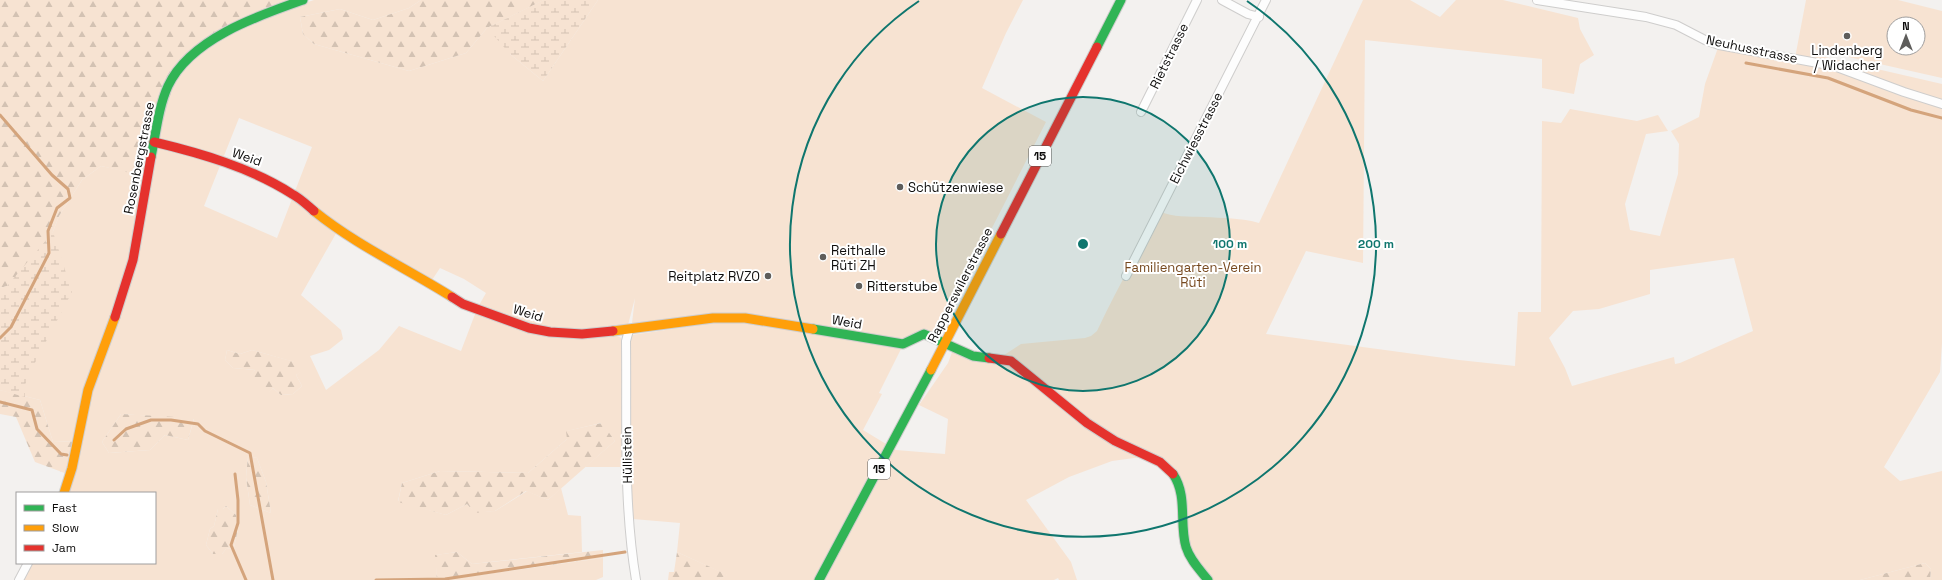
<svg xmlns="http://www.w3.org/2000/svg" width="1942" height="580" font-family="'Space Grotesk',sans-serif">
  <defs>
    <pattern id="forest-firs" width="22" height="20" patternUnits="userSpaceOnUse"><rect width="22" height="20" fill="#f7e3d2"/><path d="M5 1l3.5 6h-7zM16 11l3.5 6h-7z" fill="#d3c2b3"/></pattern>
    <pattern id="wetland-marsh" width="20" height="14" patternUnits="userSpaceOnUse"><rect width="20" height="14" fill="#f7e3d2"/><path d="M1 5h8M5 5V1M11 12h8M15 12V8" fill="none" stroke="#d3c2b3"/></pattern>
  </defs>
  <rect width="100%" height="100%" fill="#f3f1ef"/>
  <!-- green -->
  <path fill="#f7e3d2" fill-rule="evenodd" d="M314,0H421L409,8L373,20L340,9L300,17L303,34L314,44L409,71L466,53L487,28L544,0H556L510,54L543,81L598,0H1023L1006,33L982,88L1046,122L940,330L933,333L925,330L902,341L738,315L637,325L632,323L635,298L628,325L624,327L589,331L544,329L478,307L486,293L464,279L440,268L430,283L338,230L301,295L341,330L343,339L329,350L310,356L326,390L379,350L399,326L461,351L477,309L503,321L552,335L594,336L614,334L621,338L624,467H585L615,441L601,423L567,431V439L528,473L440,471L402,483L398,501L446,515L467,504L475,512L495,511L527,491L548,500L561,488L568,515L581,516L582,552L472,564L457,552L436,555L437,580H19L28,563H155V493H64L70,475L76,441L53,442L40,400L0,390V288L7,286L49,242L59,216L82,180L101,166L147,176L158,121L167,90L177,71L199,49L242,26L278,12ZM239,118L312,147L277,238L204,206ZM227,350L240,354L252,350L294,362L300,372L296,375L302,386L293,394L281,395L273,388L266,394L249,378L255,370L233,368L225,360ZM121,414L194,419L188,440L165,435L150,450L109,453L102,442ZM248,456L257,458L266,482L271,513L250,505L246,477ZM226,506L236,515L238,529L234,548L226,549L222,554H213L206,545L210,529L214,526L218,509H223Z
    M1363,0H1410L1440,17L1456,0H1503L1578,18L1580,29L1594,55L1580,64L1574,94L1542,88V59L1365,40L1363,263L1306,251L1266,334L1459,360L1515,366L1518,312H1541L1542,121L1561,123L1570,109L1637,121L1658,115L1668,131L1646,134L1625,204L1630,230L1660,236L1678,174L1679,144L1671,131L1699,117L1705,84L1719,45L1795,58L1806,0H1898L1942,11V78L1813,49L1812,54L1942,84V343L1940,372L1884,467L1900,481L1942,471V580H1930L1931,569L1925,563L1860,580H1208L1190,557L1171,470L1149,456L1112,461L1069,477L1026,500L1071,562L1077,580H1059L1058,578L1054,580H718L727,575L677,552L680,523L633,519L630,467L628,343L632,335L733,320L901,349L879,393L882,394L863,430L896,450L945,454L948,419L919,405L948,363L954,347L1001,357L1021,344L1085,338L1091,336L1097,331C1116,290 1139,251 1159,211C1174,218 1188,216 1204,217C1222,218 1242,218 1259,223ZM1894,24H1918V48H1894ZM1734,258L1753,331L1680,363L1675,364L1674,357L1572,386L1565,368L1549,338L1573,311L1599,309L1650,294V270Z
    M603,558V577L596,580H443Z"/>
  <!-- forest -->
  <path fill="url(#forest-firs)" d="M0,0H294L276,5L177,71L147,177L101,166L82,180L59,216L49,242L7,286L0,288Z
    M421,0H544L487,28L466,53L409,71L314,44L303,34L300,17L340,9L373,20L409,8Z
    M227,350L240,354L252,350L295,362L301,372L296,375L302,386L293,394L281,395L273,388L266,395L248,378L255,370L233,368L225,360Z
    M0,390L40,400L53,442L77,441L70,475L35,462L16,417L0,414Z
    M121,414L194,418L188,440L165,435L150,450L109,453L102,442Z
    M602,423L615,441L548,500L526,491L495,511L475,513L467,504L446,515L398,502L402,483L440,471L528,473L567,439L566,431Z
    M248,456L257,458L266,482L271,513L250,505L246,477Z
    M226,506L236,515L238,529L234,548L226,549L222,554H213L206,545L210,529L214,526L218,509H223Z
    M603,550V558L437,580L435,555L457,552L472,564Z
    M677,552L728,575L718,580H668L669,572H674Z
    M1925,563L1931,569L1930,580H1860Z"/>
  <!-- wetland -->
  <path fill="url(#wetland-marsh)" d="M544,0H598L543,81L510,54L487,28Z
    M53,232L72,292L28,376L25,385V397L0,390V288L7,286Z"/>
  <g fill="none" stroke-linecap="round" stroke-linejoin="round">
    <!-- stream -->
    <path stroke="#d4a47c" stroke-width="3" d="M1746,63L1828,78L1911,110L1942,118
      M0,115L52,175L68,189L70,198L57,208L48,231L49,253L11,327L0,338
      M0,402L32,410L37,429L61,454L67,455
      M114,440L126,429L151,420H171L198,424L205,431L250,453L273,580
      M235,474L238,500V523L231,545L246,580
      M376,580L445,579L625,552"/>
    <!-- street casing -->
    <g stroke="#cecdcc" stroke-width="10">
      <path id="street" d="M1222,0L1248,14L1259,17
        M1537,0L1646,17L1676,25L1705,40L1719,45L1834,66L1904,92L1942,104
        M1141,112L1197,0
        M1126,276L1266,0
        M629,330L626,341C627,421 623,502 636,580
        M19,580L28,563"/>
    </g>
    <!-- fast casing -->
    <g stroke="#cecdcc" stroke-width="11">
      <path id="fast" d="M1097,47L1121,0
        M151,157C156,134 158,108 168,86C190,39 257,16 303,0
        M813,329L903,344L924,334L973,356L989,358
        M1173,474C1188,496 1179,523 1186,547C1190,560 1200,570 1208,580
        M819,580L931,370"/>
    </g>
    <!-- slow casing -->
    <g stroke="#cecdcc" stroke-width="11">
      <path id="slow" d="M314,211C356,245 406,268 452,297
        M613,331L713,318H745L813,329
        M931,370L1001,234
        M64,493L72,468L88,390L115,317"/>
    </g>
    <!-- jam casing -->
    <g stroke="#cecdcc" stroke-width="11">
      <path id="jam" d="M154,142C200,153 252,168 292,194C300,198 307,205 314,211
        M1001,234L1097,47
        M452,297L463,304L529,328L550,332L582,334L613,331
        M115,317L133,260L151,157
        M989,358L1011,361L1087,423L1115,441L1160,462L1173,474"/>
    </g>
    <!-- street -->
    <use href="#street" stroke="#fdfdfd" stroke-width="8"/>
    <!-- fast -->
    <use href="#fast" stroke="#30b455" stroke-width="9"/>
    <!-- slow -->
    <use href="#slow" stroke="#ff9f0a" stroke-width="9"/>
    <!-- jam -->
    <use href="#jam" stroke="#e5322d" stroke-width="9"/>
  </g>
  <!-- distance rings -->
  <circle cx="1083" cy="244" r="147" fill="#0f766e" fill-opacity=".12"/>
  <g fill="none" stroke="#0f766e" stroke-width="2">
    <circle cx="1083" cy="244" r="147"/>
    <path d="M1247 1A293 293 0 1 1 919 1"/>
  </g>
  <!-- markers -->
  <g fill="#5e5d5b" stroke="#fff" stroke-width="1.5">
    <circle cx="1847" cy="36" r="4"/>
    <circle cx="900" cy="187" r="4"/>
    <circle cx="823" cy="257" r="4"/>
    <circle cx="768" cy="276" r="4"/>
    <circle cx="859" cy="286" r="4"/>
  </g>
  <g text-anchor="middle" dominant-baseline="central" stroke-width="4" stroke-linejoin="round" paint-order="stroke">
    <!-- shield labels -->
    <g fill="#fff" stroke="#565655" stroke-width="1">
      <rect x="1029" y="146" width="22" height="20" rx="3"/>
      <rect x="868" y="459" width="22" height="20" rx="3"/>
    </g>
    <g font-size="12" font-weight="bold" fill="#0e0d0c">
      <text x="1040" y="156">15</text>
      <text x="879" y="469">15</text>
    </g>
    <!-- street labels -->
    <g font-size="13" fill="#0e0d0c" stroke="#fff">
      <text transform="translate(1752 49) rotate(12)">Neuhusstrasse</text>
      <text transform="translate(1169 56) rotate(-64)">Rietstrasse</text>
      <text transform="translate(1196 138) rotate(-63)">Eichwiesstrasse</text>
      <text transform="translate(247 157) rotate(19)">Weid</text>
      <text transform="translate(139 158) rotate(-79)">Rosenbergstrasse</text>
      <text transform="translate(960 285) rotate(-63)">Rapperswilerstrasse</text>
      <text transform="translate(528 313) rotate(17)">Weid</text>
      <text transform="translate(847 322) rotate(10)">Weid</text>
      <text transform="translate(627 455) rotate(-91)">Hüllistein</text>
    </g>
    <!-- poi labels -->
    <g font-size="13" fill="#0e0d0c" stroke="#fff" text-anchor="start">
      <text x="1847" y="50" text-anchor="middle">Lindenberg<tspan x="1847" dy="15">/ Widacher</tspan></text>
      <text x="908" y="187">Schützenwiese</text>
      <text x="831" y="250">Reithalle<tspan x="831" dy="15">Rüti ZH</tspan></text>
      <text x="760" y="276" text-anchor="end">Reitplatz RVZO</text>
      <text x="867" y="286">Ritterstube</text>
    </g>
    <!-- park labels -->
    <g font-size="13" fill="#76481e" stroke="#fff">
      <text x="1193" y="267">Familiengarten-Verein<tspan x="1193" dy="15">Rüti</tspan></text>
    </g>
  </g>
  <circle cx="1083" cy="244" r="6" fill="#0f766e" stroke="#fff" stroke-width="2"/>
  <g font-size="12" text-anchor="middle" font-weight="bold" fill="#0f766e" stroke="#fff" stroke-width="4" stroke-linejoin="round" paint-order="stroke">
    <text x="1230" y="248">100 m</text>
    <text x="1376" y="248">200 m</text>
  </g>
  <!-- legend -->
  <rect x="16" y="492" width="140" height="72" fill="#ffffff" stroke="#9f9e9e"/>
  <rect x="24" y="505" width="20" height="6" fill="#30b455" stroke="#9f9e9e"/>
  <text x="52" y="512" font-size="12" fill="#0e0d0c">Fast</text>
  <rect x="24" y="525" width="20" height="6" fill="#ff9f0a" stroke="#9f9e9e"/>
  <text x="52" y="532" font-size="12" fill="#0e0d0c">Slow</text>
  <rect x="24" y="545" width="20" height="6" fill="#e5322d" stroke="#9f9e9e"/>
  <text x="52" y="552" font-size="12" fill="#0e0d0c">Jam</text>
  <!-- north arrow -->
  <g transform="translate(1906 36)"><circle r="19" fill="#ffffff" stroke="#9f9e9e"/>
  <path d="M0-3L7 15L0 10L-7 15Z" fill="#5e5d5b"/>
  <text y="-6" font-size="11" font-weight="bold" text-anchor="middle" fill="#0e0d0c">N</text>
  </g>
</svg>
